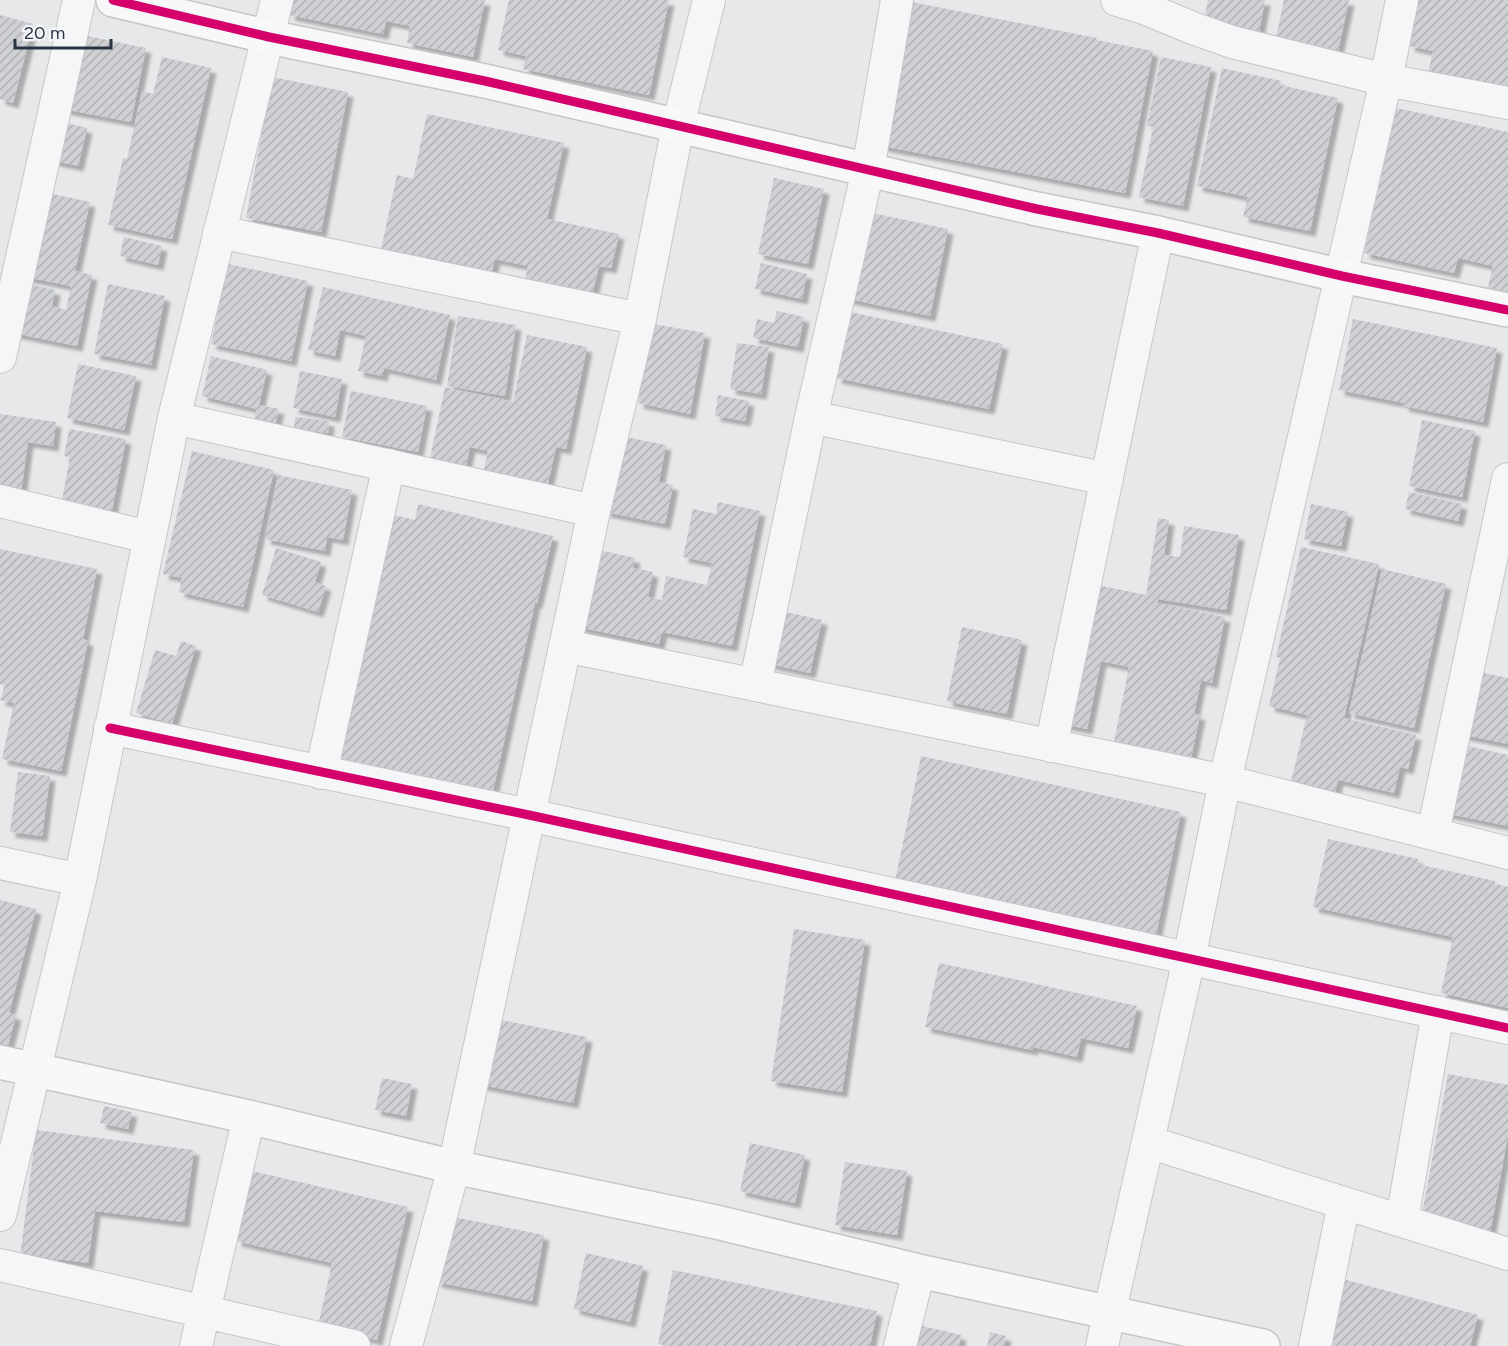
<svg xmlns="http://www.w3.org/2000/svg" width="1508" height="1346" font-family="Figtree,sans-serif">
  <defs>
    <pattern id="building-hatch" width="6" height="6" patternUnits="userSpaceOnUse" patternTransform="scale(1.5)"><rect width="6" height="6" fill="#ced0d3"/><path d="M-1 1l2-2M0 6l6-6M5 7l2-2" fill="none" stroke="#b1b3b6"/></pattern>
    <filter id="shadow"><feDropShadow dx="5.5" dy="5.5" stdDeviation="1.5" flood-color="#0004"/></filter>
  </defs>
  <rect width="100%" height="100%" fill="#e6e8ea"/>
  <!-- building -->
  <path fill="url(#building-hatch)" filter="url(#shadow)" d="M292,0H485L473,57L407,43L410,26L386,21L383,34L289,15Z
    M509,0H669L649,95L523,69L526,56L498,50Z
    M1208,0H1265L1257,43L1202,32Z
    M1284,0H1349L1337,55L1275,42Z
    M1419,0H1508V99L1426,81L1433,51L1409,46Z
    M906,1L1097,38L1096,40L1153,51L1125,193L877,145Z
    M0,15L33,24L13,103L0,99Z
    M67,32L146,48L131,122L53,107Z
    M162,57L211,68L172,239L108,225L123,158L127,159L142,91L153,94Z
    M1161,57L1211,67L1183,206L1139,197L1153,127L1147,126Z
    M1222,68L1281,81L1280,85L1338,98L1310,231L1243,217L1248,197L1197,186Z
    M272,77L348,92L321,232L246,218Z
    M1396,108L1508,132V297L1487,292L1493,266L1458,258L1454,273L1364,253Z
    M427,114L564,143L547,219L619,234L611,268L599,266L592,295L525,281L528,266L495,259L490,278L462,272L464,265L428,257L427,264L380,254L397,175L413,179Z
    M51,119L87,128L78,166L42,158Z
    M774,178L824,189L808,264L758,254Z
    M34,190L90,202L75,271L92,275L77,346L13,333L24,283L55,290L52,306L66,310L71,286L16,275Z
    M858,210L948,229L930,316L825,294Z
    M124,237L162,246L158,265L120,256Z
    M761,263L807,274L802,299L755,289Z
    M228,264L308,281L291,361L211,344Z
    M108,284L165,296L151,365L94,354Z
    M323,287L450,315L436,380L384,368L382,376L358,371L366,336L340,330L335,356L308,350Z
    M777,311L804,317L798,347L753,338L757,319L774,323Z
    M850,312L1003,344L989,409L836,378Z
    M458,316L516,325L505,396L447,386Z
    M1353,319L1497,348L1483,422L1403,406L1404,403L1339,390Z
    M653,324L705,333L690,414L638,403Z
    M527,335L587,347L566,449L556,447L547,488L483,475L488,451L470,447L466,465L430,458L445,387L513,402Z
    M737,343L769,347L761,394L730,389Z
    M211,356L267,370L259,405L279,409L275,425L254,420L257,409L202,396Z
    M78,364L136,376L124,430L67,418Z
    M300,371L342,379L335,417L293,408Z
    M351,391L427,406L418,452L342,437Z
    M718,395L749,401L745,421L715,416Z
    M0,414L56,422L53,446L28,442L21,492L0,489Z
    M295,417L329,421L328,433L294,429Z
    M1422,420L1475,431L1462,497L1409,486Z
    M69,429L126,439L111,515L61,506L70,457L64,456Z
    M620,436L666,445L659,482L673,485L665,524L605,512Z
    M192,451L274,470L243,607L179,592L182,578L163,574Z
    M278,475L352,490L343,540L327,537L325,551L265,539Z
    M1409,492L1462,504L1458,521L1405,509Z
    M718,502L760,511L732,646L662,632L659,644L578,627L594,549L635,558L633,568L653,572L648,597L662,600L666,576L707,585L712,563L683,557L693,509L716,514Z
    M418,504L553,536L537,603H535L492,795L338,760L394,515L415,520Z
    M1311,504L1348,512L1341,546L1304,539Z
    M1158,518L1169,520L1164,555L1180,557L1184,526L1239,535L1226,610L1158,599L1157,603L1225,617L1212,683L1201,680L1194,714L1200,715L1190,763L1113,747L1129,667L1101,661L1087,729L1048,721L1078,581L1146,595Z
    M1301,547L1379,564L1344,718L1416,735L1408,769L1400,767L1394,793L1338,780L1334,796L1290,786L1307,715L1269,706L1280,658L1276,657Z
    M276,548L321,562L315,582L326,586L318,612L262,595Z
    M0,549L97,569L83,639L88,641L61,771L2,759L14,703L0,700L5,685L0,684Z
    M1382,569L1446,584L1414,728L1349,713Z
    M772,609L822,620L810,673L761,662Z
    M962,627L1022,640L1007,714L947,701Z
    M181,641L196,646L172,724L136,713L155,650L176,656Z
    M1473,671L1508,678V744L1459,734Z
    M1450,742L1508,755V826L1435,811Z
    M921,756L1181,812L1156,935L895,881Z
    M18,772L50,776L42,836L10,832Z
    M1328,839L1418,859L1417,864L1495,881V884L1508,887V1008L1441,993L1453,937L1313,907Z
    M0,900L36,909L9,1013L16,1015L6,1053L0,1051Z
    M794,929L865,940L842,1092L771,1081Z
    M939,963L1137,1006L1128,1048L1081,1038L1077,1057L1033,1047L1032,1050L925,1027Z
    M491,1018L587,1037L573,1103L477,1084Z
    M1448,1074L1508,1085V1136L1488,1243L1419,1230Z
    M382,1078L412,1084L406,1116L375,1110Z
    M104,1106L132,1112L128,1129L100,1123Z
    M36,1130L194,1150L184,1222L95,1211L88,1263L58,1259L57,1270L19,1265Z
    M750,1143L805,1155L795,1203L740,1191Z
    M845,1162L907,1171L897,1235L835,1225Z
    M252,1171L408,1207L377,1340L318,1326L332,1263L236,1241Z
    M449,1216L544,1235L532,1301L436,1282Z
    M586,1253L643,1266L630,1322L574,1309Z
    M673,1270L877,1311L870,1346H670L658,1344Z
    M1331,1276L1478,1315L1470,1346H1324Z
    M914,1324L961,1335L959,1346H909Z
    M990,1332L1006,1336L1004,1346H987Z"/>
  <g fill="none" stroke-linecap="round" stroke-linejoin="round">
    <!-- street casing -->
    <g stroke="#c4c6c8" stroke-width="34">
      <path id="street" d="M1117,0L1144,8L1146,0
        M1144,8L1195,29L1232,42L1386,80L1508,103
        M219,232L640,319
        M0,357L79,0
        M811,417L1107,479
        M174,418L594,511
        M0,501L148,537
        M565,646L1225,781L1508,853
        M755,685L811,417L868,170L897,0
        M110,728L529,815L1508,1028
        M1051,746L1158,233
        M321,773L389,465
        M1433,833L1508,479
        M0,863L80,880
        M1148,1142L1508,1254
        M0,1215L80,880L174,418L277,0
        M1402,1220L1438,1012
        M0,1265L354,1346
        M196,1346L249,1117
        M406,1346L454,1167L594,511L640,319L678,126L709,0
        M900,1346L919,1271
        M1102,1346L1189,959L1225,781L1386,80L1402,0
        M1315,1346L1344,1203"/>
    </g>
    <!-- secondary casing -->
    <g stroke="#c4c6c8" stroke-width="36">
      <path id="secondary" d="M113,0L269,37L485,81L1037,209L1158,233L1342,276L1508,310
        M0,1062L249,1117L454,1167L716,1222L919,1271L1263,1346"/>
    </g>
    <!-- street -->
    <use href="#street" stroke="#f5f6f7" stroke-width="32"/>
    <!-- secondary -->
    <use href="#secondary" stroke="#f8f8f8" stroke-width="33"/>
    <!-- cycleway casing -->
    <g stroke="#f4f6f9" stroke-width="13">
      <path id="cycleway" d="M113,0L269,37L485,81L1037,209L1158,233L1342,276L1508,310
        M110,728L529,815L1508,1028"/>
    </g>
    <!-- cycleway -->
    <use href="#cycleway" stroke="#d6006c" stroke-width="9"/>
  </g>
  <!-- scale -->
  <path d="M15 39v9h96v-9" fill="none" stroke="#2b3445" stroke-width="3"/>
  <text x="24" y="39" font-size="18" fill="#2b3445" stroke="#f4f6f9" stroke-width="4.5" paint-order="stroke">20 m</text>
</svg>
